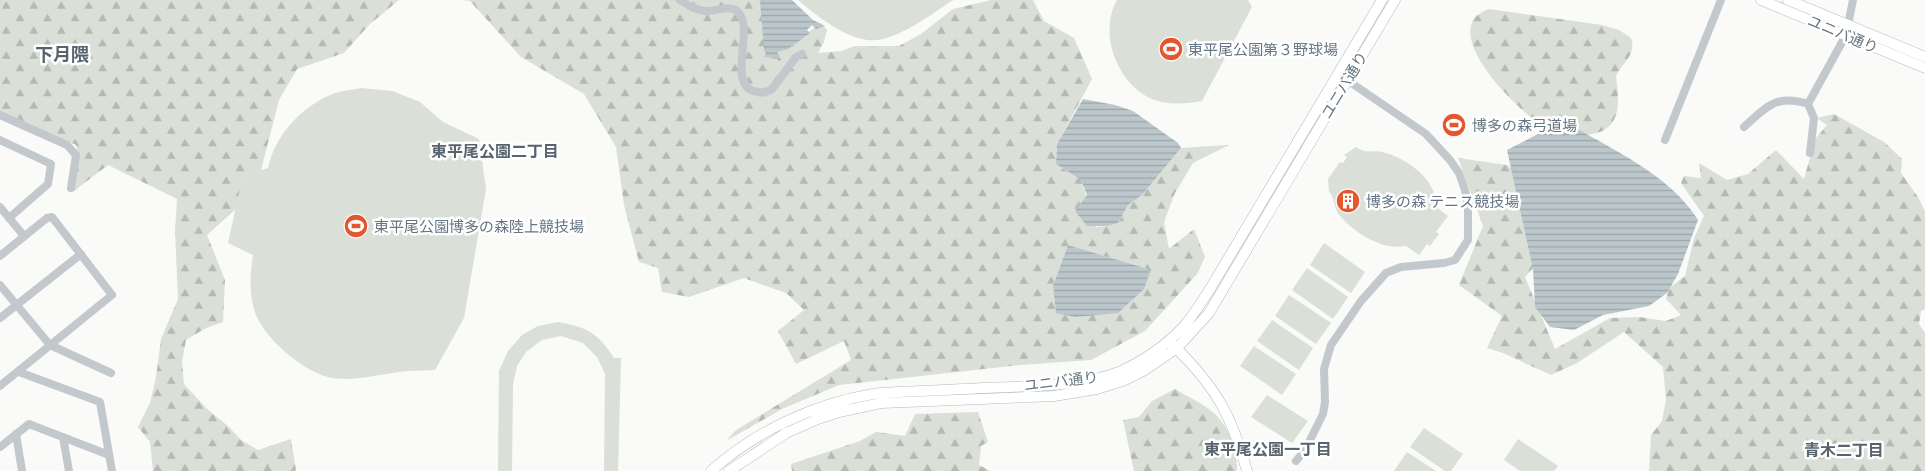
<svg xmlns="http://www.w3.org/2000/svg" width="1925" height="471" font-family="'PT Sans Narrow','Noto Sans JP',sans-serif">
  <defs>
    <pattern id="forest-firs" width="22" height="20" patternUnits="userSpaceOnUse" patternTransform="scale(1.25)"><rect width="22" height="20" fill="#dadfd7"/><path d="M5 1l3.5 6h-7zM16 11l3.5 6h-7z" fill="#b4b9b4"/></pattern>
    <pattern id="water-rules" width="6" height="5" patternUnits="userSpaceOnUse" patternTransform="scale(1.25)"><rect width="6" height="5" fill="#bbc7cb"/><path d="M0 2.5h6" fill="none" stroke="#9ca6aa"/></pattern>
  </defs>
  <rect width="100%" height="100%" fill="#fafaf8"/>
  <!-- forest -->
  <path fill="url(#forest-firs)" fill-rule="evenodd" d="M0,0H399L370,24L344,53L297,69L279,100L261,170L243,175L236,209L207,235L225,280L223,322L206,328L186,340L182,362L184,384L207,409L228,426L241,440L258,450L291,439L296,470L294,471H153L150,442L138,427L150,403L156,377L161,339L178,299L175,231L177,199L108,165L74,191L79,156L76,145L0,111Z
    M463,0H763L790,45L821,23L827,30L824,42L818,53L842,51L854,46H899L921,34L953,9L991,0H1033L1044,21L1074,38L1092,79L1057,144L1056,164L1081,180L1096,227L1108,226L1118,223L1128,205L1142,195L1181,148L1229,145L1193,163L1175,193L1164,222L1169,249L1194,229L1205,257L1197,274L1145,331L1091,360L1020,365L839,385L782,409L726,441L736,430L851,360L844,341L796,364L778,331L804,310L786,293L744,278L689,297L662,292L658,268L639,262L624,205L616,147L584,94L521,57L470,1ZM1068,245L1145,268L1150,272L1056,313L1053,286Z
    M1489,9L1602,25L1619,30L1631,38C1637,55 1622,63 1616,76C1619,100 1623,129 1592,134C1577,137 1564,137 1551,131C1526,119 1453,49 1474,19C1477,14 1484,11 1489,9Z
    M1834,114L1884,142L1902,159L1901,173L1918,197L1925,211V309L1921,311L1919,324L1925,333V471H1649L1651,435L1662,421L1666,400L1663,367L1624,332L1577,363L1551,375L1503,353L1487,348L1502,316L1459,285L1483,226L1458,158L1507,165L1547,195L1556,243L1525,277L1555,349L1610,318L1639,317L1666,321L1681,315L1666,299L1669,288L1685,276L1694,238L1704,216L1681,183L1684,176L1701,178L1699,163L1727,180L1748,174L1776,150L1804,179L1815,139L1827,125L1817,118Z
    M1175,389C1188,397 1204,404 1215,414C1229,427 1238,452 1237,471H1134L1123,420L1139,417L1152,401Z
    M978,412L988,442L981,446L979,465L990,471H792L791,464L860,441L876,432L905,436L915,414Z"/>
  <!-- park -->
  <path fill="#dadfd7" d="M798,0H953C932,14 893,44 867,40C842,36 817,16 798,0Z
    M1117,0H1248L1252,7L1202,101C1186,104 1167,105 1152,99C1117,84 1098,33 1117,0Z
    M361,88L392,91L420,102L443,122L479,139L486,189L464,318L435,370C421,371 407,370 393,373C371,376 350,382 328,377C301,370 261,336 254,309C249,290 250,274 253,255L228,243L243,175L268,168C275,135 301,108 330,95C339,91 351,90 361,88Z
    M1356,147C1365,154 1372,150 1382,152C1407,158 1438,180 1436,207L1448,216L1436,232L1439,234L1430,246L1427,244L1419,255L1406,246C1382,251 1352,232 1338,213C1334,206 1334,196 1329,192L1328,179L1340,162L1343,163L1347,157L1344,155Z
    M1324,243L1365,272L1351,293L1310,265Z
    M1307,268L1348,297L1333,319L1292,290Z
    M1289,295L1331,323L1316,344L1275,316Z
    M1272,320L1313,348L1299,370L1257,341Z
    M558,322C587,327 598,333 614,358H621L618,471H604L605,374L597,357L583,343L561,336L542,340L526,352L517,366L513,384L512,471H498L499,371L508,351L522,335L538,326Z
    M1254,346L1296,374L1282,395L1240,366Z
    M1267,395L1308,421L1292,443L1251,417Z
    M1424,428L1463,454L1451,471H1445L1410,447Z
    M1518,439L1558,466L1554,471H1520L1504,460Z
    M1407,452L1436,471H1394Z"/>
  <!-- water -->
  <path fill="url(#water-rules)" d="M760,0H792L813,20L825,26L816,29L812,25L807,30L810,33L788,49L777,52L781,60L779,61L777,58L764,57L766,53L764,50Z
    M1083,99L1115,105L1133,111L1178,143L1181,148L1142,195L1128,205L1118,223L1108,226H1087L1075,211L1087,195L1081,180L1056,164L1057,144Z
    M1563,121C1608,147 1671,175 1698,220L1678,274L1667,293L1649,306L1603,315L1574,330L1550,327L1535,307L1533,269L1507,150Z
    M1068,245L1145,268L1150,272L1144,289L1118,313L1076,317L1056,313L1053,286Z"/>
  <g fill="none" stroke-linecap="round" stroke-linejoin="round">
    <!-- secondary casing -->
    <g stroke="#b3babf" stroke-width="11">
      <path id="secondary" d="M1761,0L1925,68
        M1788,0L1925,57
        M1173,345C1216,387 1231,414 1247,471
        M711,471C756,431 814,404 873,394C888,392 904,392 919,391C949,390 980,388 1010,387C1046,385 1085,385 1119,372C1142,362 1167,345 1184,326C1194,315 1202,301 1210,289L1382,0
        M729,471L786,433L818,419L839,412L881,403L1054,396L1097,389L1125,380L1145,370L1177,348L1209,313L1395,0"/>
    </g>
    <!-- street -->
    <path stroke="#c3c8cc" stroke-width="8" d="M680,0C688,5 695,10 705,11C714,12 728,5 736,10C758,25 723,88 758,92C764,93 768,92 772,89L796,57L802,54
      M0,115L67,145L76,155L71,188
      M1744,127C1767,106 1777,94 1808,104
      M0,140L51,164L48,184L9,218
      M1665,140L1721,0
      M1810,153L1814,118L1808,104L1846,35L1853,0
      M0,207L24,236
      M0,256L47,218L52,217L112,295L0,386
      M0,285L50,345L111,373
      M0,318L81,254
      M19,372L100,402L112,471
      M16,434L22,471
      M63,437L69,471
      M0,447L29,424L109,455
      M1296,461L1305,450L1323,414L1325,402L1324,369L1331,345L1361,301L1386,273L1401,267L1444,263L1455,260L1468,240V208L1465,190L1459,173L1450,160L1426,134L1347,80"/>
    <!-- secondary -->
    <use href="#secondary" stroke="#fff" stroke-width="10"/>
  </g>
  <!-- icons -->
  <defs>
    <g id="stadium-disc" transform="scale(1.25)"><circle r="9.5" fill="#e4572e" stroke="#fff"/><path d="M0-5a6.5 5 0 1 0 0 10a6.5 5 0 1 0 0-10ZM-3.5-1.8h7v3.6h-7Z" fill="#fff"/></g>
    <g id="building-disc" transform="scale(1.25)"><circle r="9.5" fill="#e4572e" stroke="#fff"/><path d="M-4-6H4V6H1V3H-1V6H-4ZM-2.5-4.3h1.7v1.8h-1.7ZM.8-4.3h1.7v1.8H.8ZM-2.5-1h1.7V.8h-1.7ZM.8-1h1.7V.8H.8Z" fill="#fff"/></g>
  </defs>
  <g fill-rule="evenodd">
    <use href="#stadium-disc" x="1171" y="49"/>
    <use href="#stadium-disc" x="1454" y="125"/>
    <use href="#building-disc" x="1348" y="201"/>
    <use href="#stadium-disc" x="356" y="226"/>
  </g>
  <g text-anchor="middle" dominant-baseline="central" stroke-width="5" stroke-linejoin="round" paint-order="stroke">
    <!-- street labels -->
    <g font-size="15" fill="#657683" stroke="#fff">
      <text transform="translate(1843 34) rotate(23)">ユニバ通り</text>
      <text transform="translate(1344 85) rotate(-59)">ユニバ通り</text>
      <text transform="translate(1061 381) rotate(-7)">ユニバ通り</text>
    </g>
    <!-- poi labels -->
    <g font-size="15" fill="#657683" stroke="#fff" text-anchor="start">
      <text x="1188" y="49">東平尾公園第３野球場</text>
      <text x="1472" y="125">博多の森弓道場</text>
      <text x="1366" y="201">博多の森 テニス競技場</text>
      <text x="374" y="226">東平尾公園博多の森陸上競技場</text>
    </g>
    <!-- neighbourhood labels -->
    <g font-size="16" font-weight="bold" fill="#57646e" stroke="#fff">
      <text x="495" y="151">東平尾公園二丁目</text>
      <text x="1268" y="449">東平尾公園一丁目</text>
      <text x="1844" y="450">青木二丁目</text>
    </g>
    <!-- quarter labels -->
    <g font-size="18" font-weight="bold" fill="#57646e" stroke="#fff">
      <text x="62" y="54">下月隈</text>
    </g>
  </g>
</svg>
